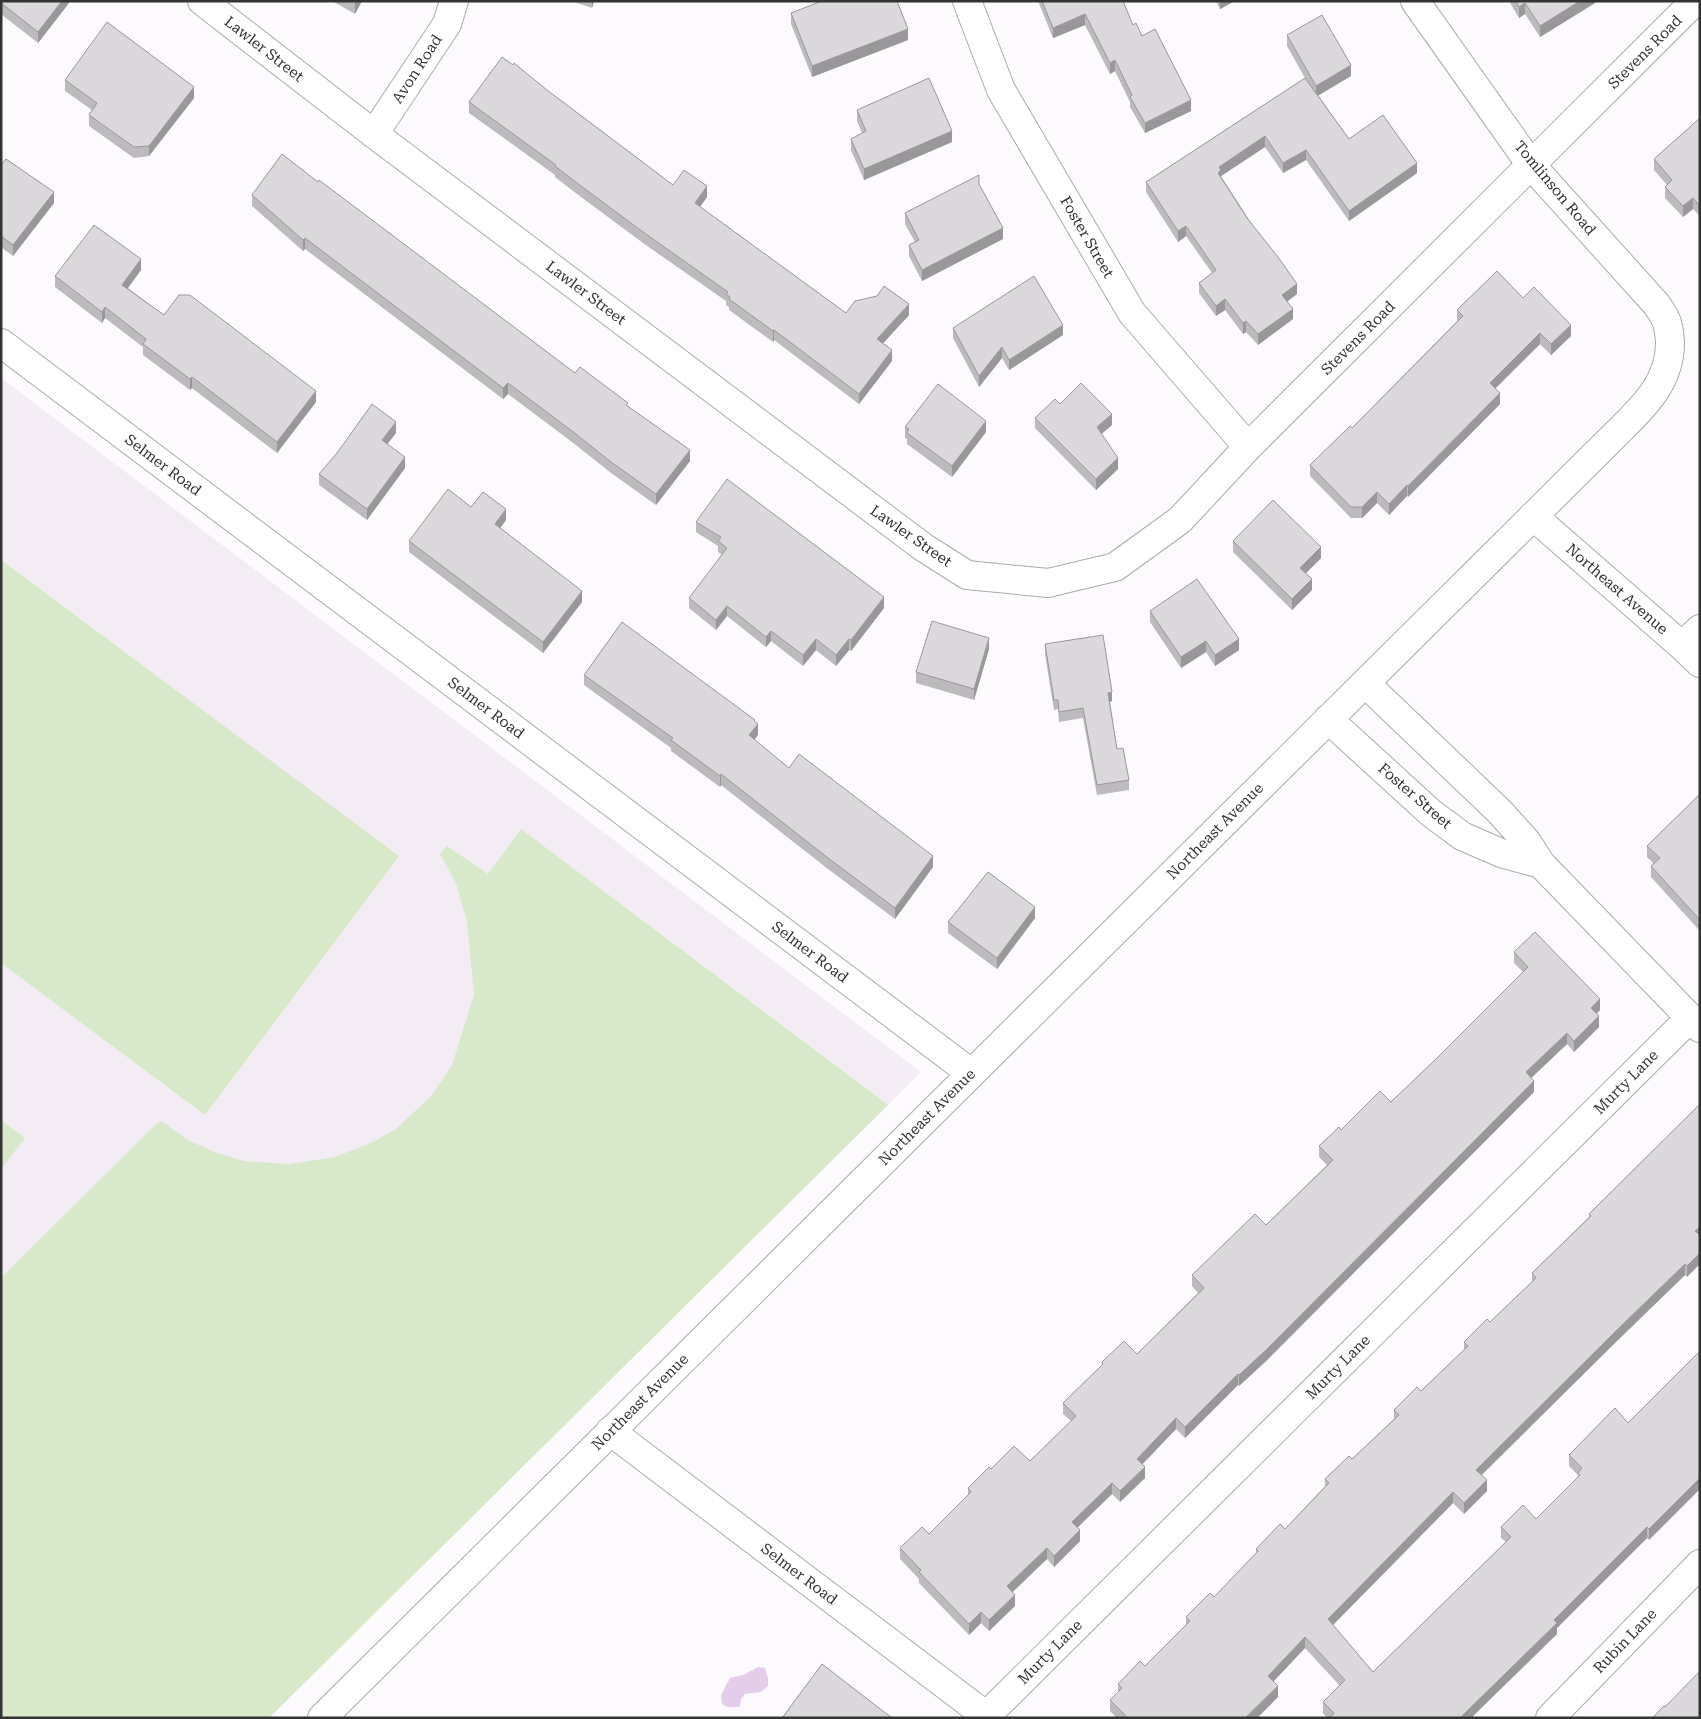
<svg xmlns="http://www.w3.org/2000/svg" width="1701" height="1719" font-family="'Roboto Serif',serif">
  <rect width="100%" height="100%" fill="#fcfafd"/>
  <!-- built -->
  <path fill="#f3ecf5" d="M1,378L921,1072L269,1718H1Z"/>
  <!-- green -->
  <path fill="#d8e9ca" d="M1,560L399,856L205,1115L1,963Z
    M521,829L888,1105L269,1718H1V1278L156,1124L161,1121L188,1140L217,1153L244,1161L289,1164L335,1157L373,1142L396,1129L432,1095L452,1065L474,995L467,922L456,883L440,854L447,846L488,874Z
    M1,1120L25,1138L1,1169Z"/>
  <!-- water -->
  <path fill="#e5cceb" d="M758,1667L765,1668L768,1678V1686L761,1692L745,1694L741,1699L740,1706C734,1708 728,1708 722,1704L721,1695L730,1678L743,1675Z"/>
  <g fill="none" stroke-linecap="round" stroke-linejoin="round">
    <!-- minor casing -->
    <g stroke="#acaaad" stroke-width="30">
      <path id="minor" d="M202,1L374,134L923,547L967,575L1048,583L1115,567L1180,520L1248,447L1695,1
        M967,1L1001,90L1132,313L1248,447
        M374,134L447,24L454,1
        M1,343L971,1073
        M1533,516L1682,646L1700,629
        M1682,646L1700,663
        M1365,683L1500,812L1527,842L1541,864L1700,1028
        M1328,719L1431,813L1462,836L1501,853L1541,864
        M610,1431L989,1718
        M986,1716L1690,1018
        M322,1718L1614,436C1642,408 1671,383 1670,341C1669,333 1669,325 1665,318C1663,313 1659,309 1657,305L1531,165L1415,1
        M1550,1718L1700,1564"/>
    </g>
    <!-- minor -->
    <use href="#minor" stroke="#fff" stroke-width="28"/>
  </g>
  <!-- wall -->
  <path fill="#bcbabc" d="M1,1H69V3L38,43L1,14Z
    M332,1H362L355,14Z
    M572,1H594L592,8Z
    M1038,1H1123L1133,25L1142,36L1191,111L1145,133L1130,107V102L1115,71L1110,74L1085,25L1053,38Z
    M1216,1H1235L1220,9Z
    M1509,1H1595V3L1540,37L1525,14L1519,18Z
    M791,13L908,40L812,77L791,24Z
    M1287,35L1351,76L1318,95L1349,139L1417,173L1349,221L1306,160L1283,173L1265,147L1221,176L1297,294L1287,302L1293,319L1258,345L1246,332L1243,334L1225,310L1216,316L1199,293V283L1212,273L1186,236L1178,242L1146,192V182L1305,78L1287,46Z
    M65,80L194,98L149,156L134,158L89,126V115L92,110L65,91Z
    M547,90L673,185L707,197L700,207L846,313L909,315L883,343L892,361L859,404L774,340L773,342L729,310V307L726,305V301L643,243L577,194L555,177V175L469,113V102Z
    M857,110L952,142L864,180L851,150V139L862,133L857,121Z
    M1700,118V216L1693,209L1683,217L1665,198V187L1667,185L1654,170V159Z
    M1,165L54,203L13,256L1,247Z
    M318,182L575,373L628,406L690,461L656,505L611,473L572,442L508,394L503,399L305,249L303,251L252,206V195Z
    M979,184L1003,239L922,281L909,256V245L915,242L905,224V213Z
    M141,270L128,288L164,315L316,402L277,453L192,388L190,390L143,355V347L105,318L102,323L55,287V276Z
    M1523,298L1571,336L1551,355L1540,344L1495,388L1500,404L1408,497L1407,496L1389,515L1377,503L1362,518H1351L1310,476V465L1352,428L1457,321V310Z
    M953,328L1063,335L1009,370L1002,358L979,387L953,338Z
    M1060,404L1112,425L1101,434L1118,469L1096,490L1035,428V418Z
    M905,427L986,432L952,477L907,444V439L905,438Z
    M396,433L387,444L405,468L367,520L319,485V474Z
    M471,507L506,520L500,528L582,602L543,653L409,552V541Z
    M696,522L884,608L851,651L849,650L836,666L816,650L803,666L771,641L766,647L727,616L716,630L689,608V598L722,555L718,552V546L696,532Z
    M1233,541L1321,558L1306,573L1312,590L1292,610L1233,552Z
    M1150,611L1239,650L1215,666L1206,652L1181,668L1150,622Z
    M1045,644L1112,701L1110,702L1117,749L1129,780V790L1097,795L1083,718L1059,722L1058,709L1054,710L1045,654Z
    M989,649L974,700L916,683V672Z
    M584,675L755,722L758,735L754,740L789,768L933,867L895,919L828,869L721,785L720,787L671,751V748L584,685Z
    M1700,794V931L1651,877V866L1654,864L1647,857V846Z
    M1035,918L997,969L948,933V922Z
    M1514,952L1600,1010L1597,1014L1599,1027L1574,1052L1567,1044L1531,1078L1534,1092L1265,1362L1239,1386L1238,1385L1185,1438L1176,1429L1142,1464L1145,1478L1120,1502L1112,1494L1077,1527L1080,1541L1054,1567L1047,1559L1013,1592L1015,1606L989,1631L981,1623L969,1635L919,1583V1579L900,1559V1548L929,1534L968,1496V1488L991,1469L1030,1461L1071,1421L1063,1414V1403L1102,1365V1362L1137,1354L1198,1293L1192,1286V1275L1266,1225L1327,1165L1319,1157V1146L1341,1130L1391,1102L1438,1057L1523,972L1514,963Z
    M1700,1104L1687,1277L1685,1275L1619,1339L1482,1475L1487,1491L1464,1514L1453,1503L1333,1625L1373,1672L1506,1542L1501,1538V1527L1536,1519L1578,1478V1475L1569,1466V1455L1628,1423L1700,1351L1649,1540L1647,1538L1557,1628V1634L1471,1718H1327L1323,1713V1702L1340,1686L1305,1648L1273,1682L1278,1697L1257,1718H1117L1110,1711V1700L1118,1693V1684L1145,1666L1186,1625V1617L1214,1597L1256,1554V1549L1285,1529L1325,1486V1479L1352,1459L1394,1419V1410L1421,1391L1464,1350V1342L1490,1322L1532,1282V1273L1589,1217V1214Z"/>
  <!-- shaded-wall -->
  <path fill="#999799" d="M62,1H69V3L38,43V32Z
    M356,1H362L355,14V3Z
    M592,1H594L592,8Z
    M1220,1H1235L1220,9Z
    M1580,1H1595V3L1540,37V26Z
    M1525,3V14L1519,18V7Z
    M1085,14V25L1053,38V28Z
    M908,29V40L812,77V66Z
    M1115,60V71L1110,74V63Z
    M1351,65V76L1316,97V86Z
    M194,87V98L149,156V146Z
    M1191,100V111L1145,133V123Z
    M952,131V142L864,180V169Z
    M1265,136V147L1221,176V181L1218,173L1219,167Z
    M1306,150V160L1283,173V163Z
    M1417,163V173L1349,221V211Z
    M707,186V197L695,214V203Z
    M54,192V203L13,256V245Z
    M1693,198V209L1683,217V206Z
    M1186,226V236L1178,242V231Z
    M1003,228V239L922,281V270Z
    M305,238V249L303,251V240Z
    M141,259V270L122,296V285Z
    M1297,284V294L1282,305V295Z
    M1225,299V310L1216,316V306Z
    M909,304V315L877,350V339Z
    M105,307V318L102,323V312Z
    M1293,309V319L1258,345V334Z
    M1246,321V332L1243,334V323Z
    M1063,325V335L1009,370V360Z
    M1571,325V336L1551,355V344Z
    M774,330V340L773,342V331Z
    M1540,333V344L1490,394V383Z
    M1002,347V358L979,387V376Z
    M892,350V361L859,404V394Z
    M192,377V388L190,390V379Z
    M508,383V394L503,399V388Z
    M316,391V402L277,453V442Z
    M1500,393V404L1408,497V486Z
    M1112,414V425L1097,438V427Z
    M986,421V432L952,477V466Z
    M396,422V433L382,451V440Z
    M690,450V461L656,505V494Z
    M405,457V468L367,520V509Z
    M1118,458V469L1096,490V479Z
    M1407,485V496L1389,515V504Z
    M1377,492V503L1362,518V507Z
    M506,509V520L495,535V524Z
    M1321,547V558L1300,579V568Z
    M1312,579V590L1292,610V599Z
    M582,591V602L543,653V642Z
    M884,597V608L851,651V640Z
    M727,606V616L716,630V620Z
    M771,631V641L766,647V637Z
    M989,638V649L974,700V689Z
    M816,639V650L803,666V655Z
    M849,639V650L836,666V655Z
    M1239,639V650L1215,666V655Z
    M1206,641V652L1181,668V657Z
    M1112,692V701L1108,703V693Z
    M755,720V727L758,724V735L749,746V735Z
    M721,774V785L720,787V776Z
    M933,856V867L895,919V908Z
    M1035,907V918L997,969V958Z
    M1600,999V1010L1591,1019V1008Z
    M1599,1016V1027L1574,1052V1041Z
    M1567,1033V1044L1526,1083V1072Z
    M1534,1081V1092L1265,1362L1239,1386V1375Z
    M1700,1227V1238L1695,1231Z
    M1700,1253V1264L1687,1277V1266Z
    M1685,1264V1275L1619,1339L1476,1480V1470L1619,1328Z
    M1238,1374V1385L1185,1438V1427Z
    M1176,1418V1429L1137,1470V1459Z
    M1145,1467V1478L1120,1502V1491Z
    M1700,1478V1489L1649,1540V1529Z
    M1487,1480V1491L1464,1514V1503Z
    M1112,1483V1494L1072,1533V1522Z
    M1453,1492V1503L1328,1630V1619Z
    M1647,1527V1538L1557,1628V1634L1471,1718H1460L1554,1620Z
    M1080,1530V1541L1054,1567V1556Z
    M1047,1548V1559L1007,1597V1586Z
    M1015,1595V1606L989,1631V1620Z
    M981,1612V1623L969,1635V1624Z
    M1305,1637V1648L1268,1687V1676Z
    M1278,1686V1697L1257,1718H1246Z"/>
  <!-- building -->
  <path fill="#dbd8db" stroke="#999799" d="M1,1H62L38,32L1,3Z
    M822,1H897L908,29L812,66L791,13Z
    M1042,1H1123L1133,25L1136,23L1142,36L1155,29L1191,100L1145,123L1130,97L1132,95L1115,60L1110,63L1085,14L1053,28Z
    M1516,1H1580L1540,26L1525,3L1519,7Z
    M1322,15L1351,65L1316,86L1287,35Z
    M107,22L194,87L149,146L134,147L89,115L97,103L65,80Z
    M502,57L513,65L514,63L547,90L673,185L684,170L707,186L695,203L846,313L855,301L877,296L884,286L909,304L877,339L892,350L859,394L774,330L773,331L729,299L730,297L726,294L728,292L643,232L577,183L555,166L556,165L469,102Z
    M929,78L952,131L864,169L851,139L866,131L857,110Z
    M1305,78L1349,139L1383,115L1417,163L1349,211L1306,150L1283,163L1265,136L1219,167L1221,170L1218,173L1247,218L1278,257L1297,284L1282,295L1293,309L1258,334L1246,321L1243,323L1225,299L1216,306L1199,283L1216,270L1186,226L1178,231L1146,182Z
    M1700,118V206L1693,198L1683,206L1665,187L1672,180L1654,159Z
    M282,154L318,182L319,180L575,373L580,367L628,403L626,405L690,450L656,494L611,462L572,431L508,383L503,388L305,238L303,240L252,195Z
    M6,159L54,192L13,245L1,236V165Z
    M979,175V184L1003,228L922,270L909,245L919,240L905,213Z
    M94,225L141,259L122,285L164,315L179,295H190L316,391L277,442L192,377L190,379L143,344L146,339L105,307L102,312L55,276Z
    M1497,271L1523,298L1534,287L1571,325L1551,344L1540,333L1490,383L1500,393L1408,486L1407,485L1389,504L1377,492L1362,507H1351L1310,465L1350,426L1352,428L1463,316L1457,310Z
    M1034,276L1063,325L1009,360L1002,347L979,376L953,328Z
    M1081,383L1112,414L1097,427L1118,458L1096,479L1035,418L1055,399L1060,404Z
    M938,384L986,421L952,466L907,433L909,429L905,427Z
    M372,404L396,422L382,440L405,457L367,509L319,474L337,453Z
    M727,479L884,597L851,640L849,639L836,655L816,639L803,655L771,631L766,637L727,606L716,620L689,598L727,548L718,541L721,537L696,522Z
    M448,489L471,507L483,492L506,509L495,524L582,591L543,642L409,541Z
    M1273,500L1321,547L1300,568L1312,579L1292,599L1233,541Z
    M1197,579L1239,639L1215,655L1206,641L1181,657L1150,611Z
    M932,621L989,638L974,689L916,672Z
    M622,622L755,720L754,721L758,724L749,735L789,768L799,754L933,856L895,908L828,858L721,774L720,776L671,740L673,738L584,675Z
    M1103,635L1112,692L1108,693L1117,749L1123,748L1129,780L1097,785L1083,708L1059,712L1058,700H1054L1045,644Z
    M1700,794V920L1651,866L1660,858L1647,846Z
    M988,872L1035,907L997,958L948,922Z
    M1535,932L1600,999L1591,1008L1599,1016L1574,1041L1567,1033L1526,1072L1534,1081L1265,1351L1239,1375L1238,1374L1185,1427L1176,1418L1137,1459L1145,1467L1120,1491L1112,1483L1072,1522L1080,1530L1054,1556L1047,1548L1007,1586L1015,1595L989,1620L981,1612L969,1624L919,1572L921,1570L900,1548L922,1527L929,1534L971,1492L968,1488L989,1467L991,1469L1014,1446L1030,1461L1076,1416L1063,1403L1103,1364L1102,1362L1124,1341L1137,1354L1204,1288L1192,1275L1255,1214L1266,1225L1333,1160L1319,1146L1339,1127L1341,1130L1380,1091L1391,1102L1438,1057L1528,967L1514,952Z
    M1700,1104V1227L1695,1231L1700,1235V1253L1687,1266L1685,1264L1619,1328L1476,1470L1487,1480L1464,1503L1453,1492L1328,1619L1373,1672L1511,1537L1501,1527L1523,1505L1536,1519L1580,1475L1578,1473L1582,1468L1569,1455L1615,1408L1628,1423L1700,1351V1478L1649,1529L1647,1527L1554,1620L1557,1623L1460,1718H1329L1334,1713L1323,1702L1345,1680L1305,1637L1268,1676L1278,1686L1246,1717L1247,1718H1128L1110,1700L1122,1688L1118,1684L1140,1661L1145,1666L1190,1621L1186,1617L1210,1593L1214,1597L1258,1551L1256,1549L1280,1524L1285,1529L1329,1483L1325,1479L1349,1456L1352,1459L1399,1415L1394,1410L1417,1387L1421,1391L1468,1346L1464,1342L1487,1319L1490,1322L1536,1278L1532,1273L1591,1216L1589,1214Z
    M822,1664L892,1718H782Z
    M1700,1671V1718H1652L1664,1706L1665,1707Z"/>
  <g text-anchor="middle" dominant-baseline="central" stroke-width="4.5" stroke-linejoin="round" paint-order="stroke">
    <!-- street labels -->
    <g font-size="15" fill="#343334" stroke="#fff">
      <text transform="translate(264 49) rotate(38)">Lawler Street</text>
      <text transform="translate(1645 52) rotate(-45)">Stevens Road</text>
      <text transform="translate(417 69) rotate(-57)">Avon Road</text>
      <text transform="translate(1555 188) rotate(50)">Tomlinson Road</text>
      <text transform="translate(1087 237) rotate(60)">Foster Street</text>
      <text transform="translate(586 293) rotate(37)">Lawler Street</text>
      <text transform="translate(1358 338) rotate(-45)">Stevens Road</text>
      <text transform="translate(163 465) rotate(37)">Selmer Road</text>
      <text transform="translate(911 536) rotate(35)">Lawler Street</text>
      <text transform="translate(1617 589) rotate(41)">Northeast Avenue</text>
      <text transform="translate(486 708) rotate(37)">Selmer Road</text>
      <text transform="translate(1415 796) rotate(41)">Foster Street</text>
      <text transform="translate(1215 831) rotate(-45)">Northeast Avenue</text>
      <text transform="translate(810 952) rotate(37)">Selmer Road</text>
      <text transform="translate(1626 1082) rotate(-45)">Murty Lane</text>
      <text transform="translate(927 1117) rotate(-45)">Northeast Avenue</text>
      <text transform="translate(1338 1367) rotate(-45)">Murty Lane</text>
      <text transform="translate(640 1402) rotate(-45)">Northeast Avenue</text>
      <text transform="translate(799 1574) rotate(37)">Selmer Road</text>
      <text transform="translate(1625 1641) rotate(-46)">Rubin Lane</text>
      <text transform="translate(1050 1652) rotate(-45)">Murty Lane</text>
    </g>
  </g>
  <!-- border -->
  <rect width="1701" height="1719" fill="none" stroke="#343334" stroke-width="5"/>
</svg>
